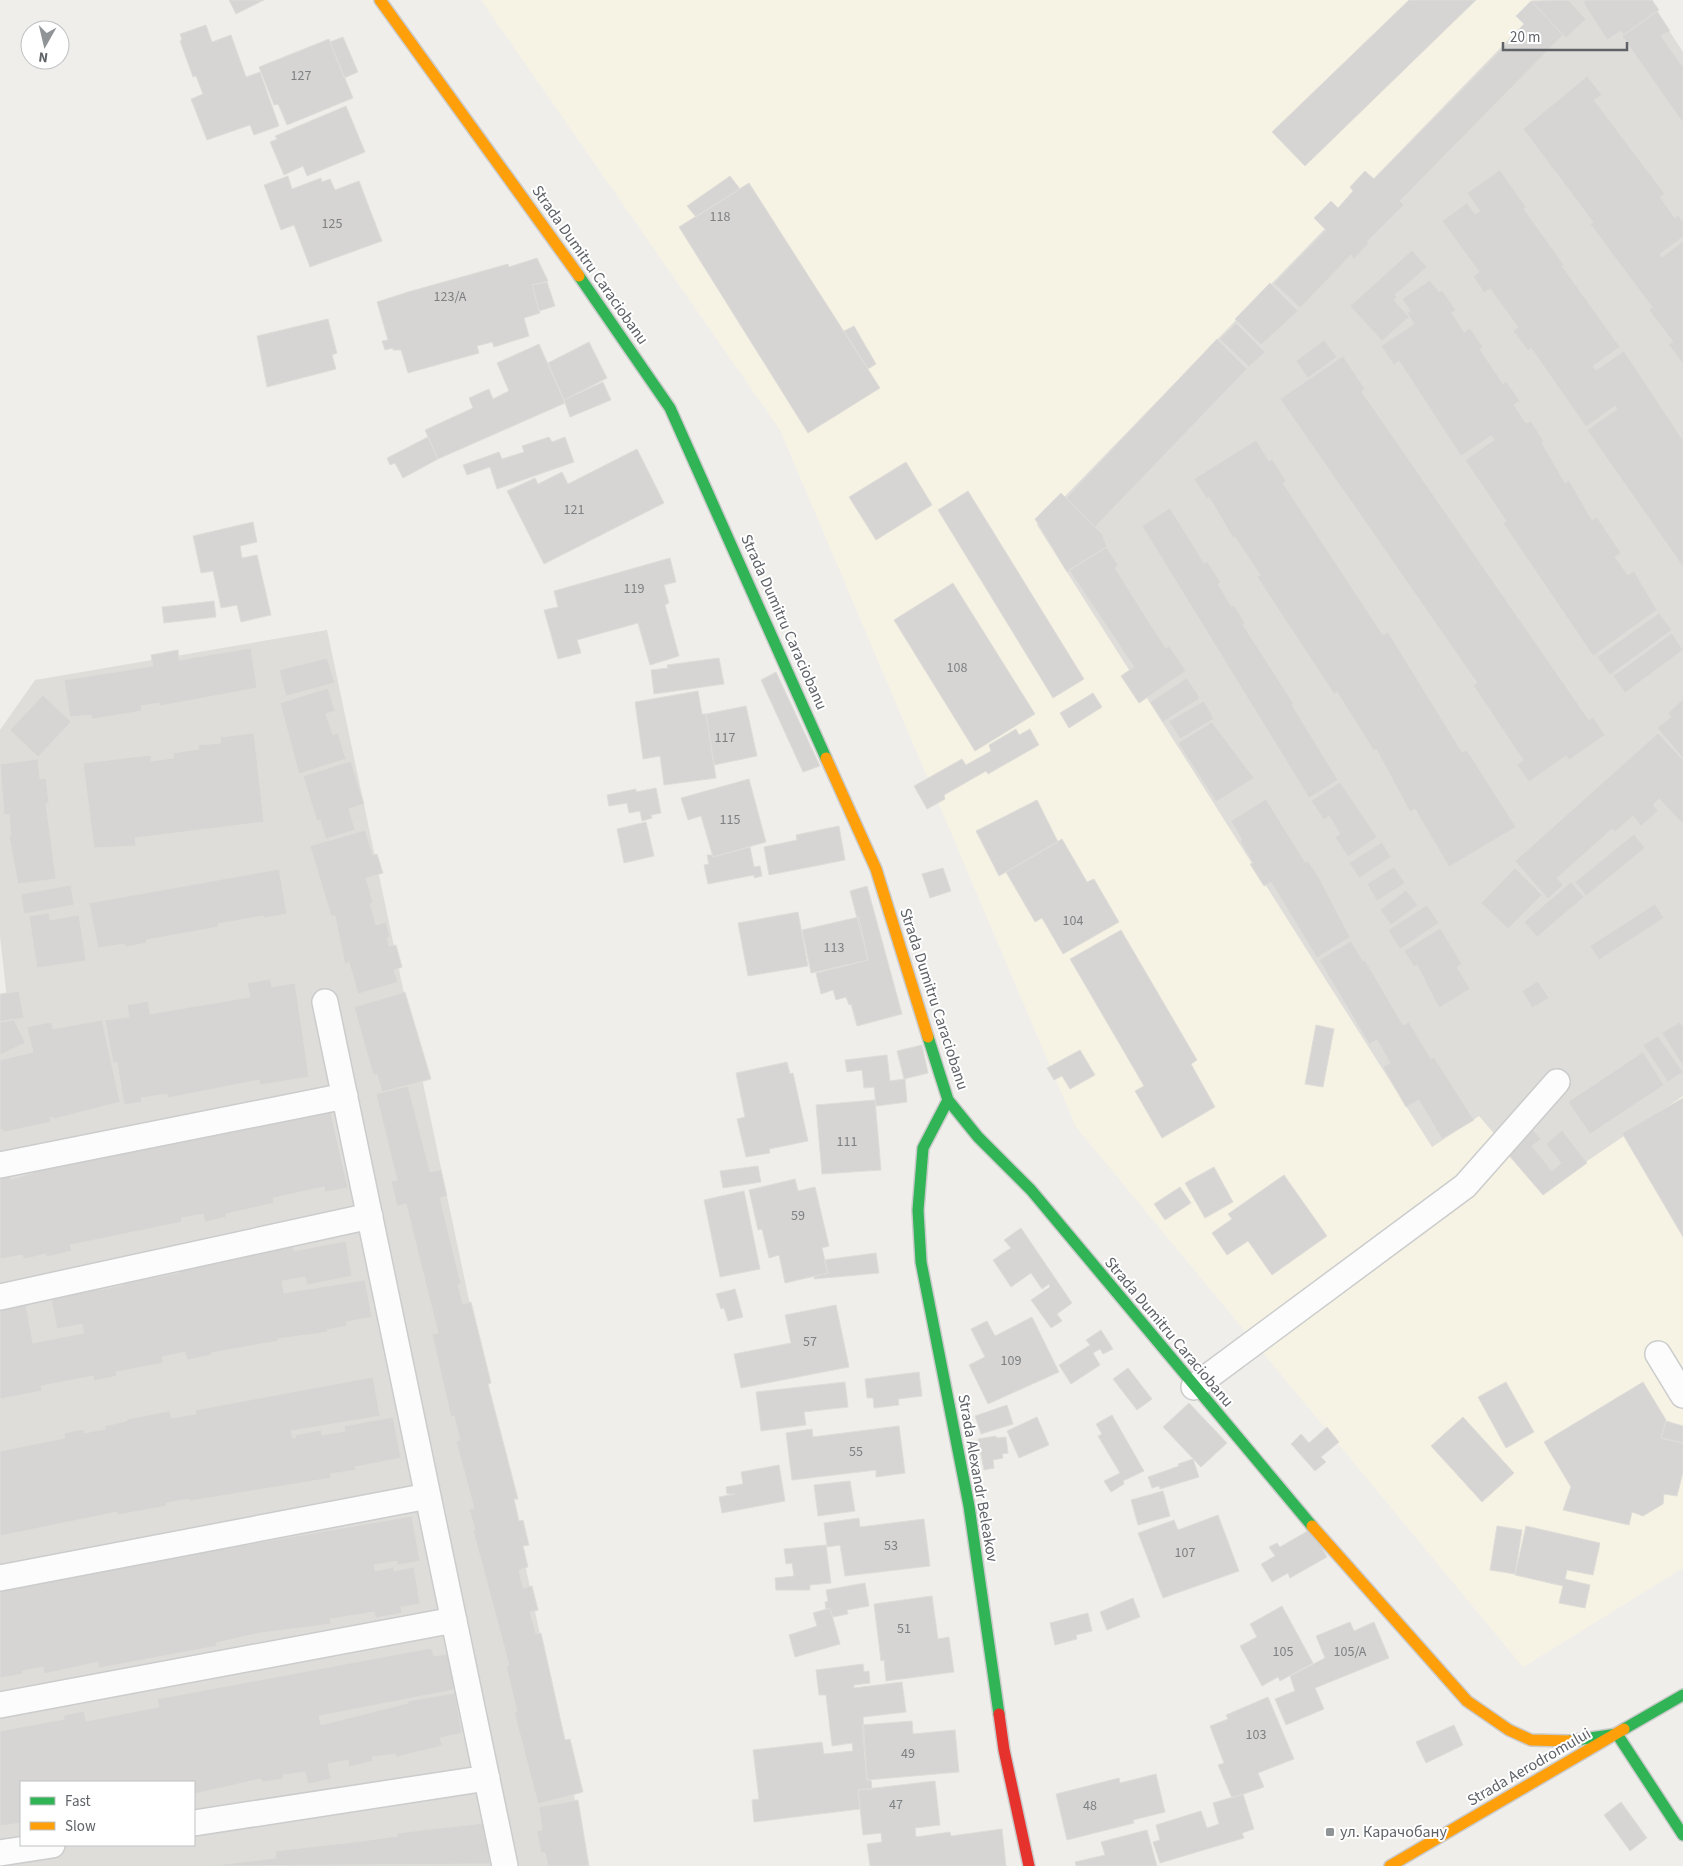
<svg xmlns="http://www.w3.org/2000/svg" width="1683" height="1866" font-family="'Source Sans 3',sans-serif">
  <rect width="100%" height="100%" fill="#efeeea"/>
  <!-- commercial -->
  <path fill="#f7f3e4" d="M481,0H1547L1037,525L1432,1147L1479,1115L1543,1191L1683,1096V1568L1523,1667L1076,1127L780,430Z"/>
  <!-- industrial -->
  <path fill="#dfddda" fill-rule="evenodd" d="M1547,0H1649L1683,52V1096L1543,1191L1479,1116L1432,1147L1037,525Z
    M327,630L589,1866H0V1000L7,999L0,936V730L35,680ZM21,1782H194V1845H21Z"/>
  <!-- building -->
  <path fill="#d6d5d3" stroke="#deddd9" d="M229,0H264L236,14Z
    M1409,0H1476L1305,166L1272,132Z
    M1568,0L1586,19L1566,38L1531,1Z
    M1587,0H1652L1659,10L1624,35L1621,31L1607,40L1583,2Z
    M1531,1L1563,35L1400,201L1404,205L1367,242L1369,243L1354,259L1351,255L1300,308L1274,283L1326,230L1314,218L1331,201L1338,208L1353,191L1350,187L1365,171L1374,179L1509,42L1508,40L1524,24L1516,16Z
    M1657,11L1670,31L1661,36L1683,67V123L1622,36Z
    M206,25L212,42L231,35L246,77L260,72L279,126L254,135L250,125L207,140L191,99L203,94L196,76L193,77L180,41L182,40L180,34Z
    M343,37L358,72L344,78L330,42Z
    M329,39L353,98L287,125L278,104L274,105L259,67Z
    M1587,76L1602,95L1594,100L1665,194L1660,197L1675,218L1678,215L1683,222V237L1660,254L1662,257L1683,241V364L1668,344L1673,342L1649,310L1652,307L1590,224L1593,222L1523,129Z
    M346,106L365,152L307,176L303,166L284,175L270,142L277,139L275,136Z
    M1500,170L1526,207L1524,209L1564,265L1562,266L1620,347L1593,366L1596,370L1624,351L1683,440V567L1587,430L1617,409L1615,406L1586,427L1531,348L1528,351L1513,331L1518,327L1490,289L1484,293L1473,276L1479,272L1442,221L1467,203L1475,214L1480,211L1467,193Z
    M288,176L292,189L321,178L322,182L330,179L335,190L359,181L382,241L310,267L294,225L281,230L264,185Z
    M730,176L740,189L696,217L687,206Z
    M749,183L880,388L808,433L679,227Z
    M1412,250L1427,267L1395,295L1397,297L1394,300L1409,317L1382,341L1350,306Z
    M537,258L548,281L532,285L540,313L524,318L529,336L494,347L492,342L477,346L479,353L408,373L401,350H393V348L385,350L382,341L388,340L377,302L408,292L508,264L509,267Z
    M1430,280L1439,292L1442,290L1456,310L1452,313L1464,332L1470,328L1483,347L1480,349L1503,384L1506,381L1520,401L1514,405L1526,423L1531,421L1544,442L1542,443L1565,483L1569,480L1592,520L1597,517L1621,553L1615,557L1628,575L1634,571L1657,610L1593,656L1503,523L1506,521L1465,460L1494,440L1491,436L1461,456L1399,361L1394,365L1381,346L1414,324L1407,313L1410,311L1402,299Z
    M547,282L555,306L539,311L532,285Z
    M1270,283L1298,311L1261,345L1235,319Z
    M328,319L337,353L332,355L336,369L267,387L257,336Z
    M1236,323L1265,352L1249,367L1220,339Z
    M854,326L876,364L868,369L844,331Z
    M1217,339L1247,369L1095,527L1066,498Z
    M1324,340L1337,357L1308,378L1296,361Z
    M589,342L607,378L564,400L548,363Z
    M539,344L565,403L438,459L425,430L473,408L469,398L489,389L493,399L509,391L497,363Z
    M1343,356L1365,389L1362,392L1589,720L1593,717L1605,735L1569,760L1566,756L1529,782L1517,765L1523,760L1473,685L1477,683L1280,399Z
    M603,382L611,400L570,417L564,400Z
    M428,437L438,459L403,478L395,463L390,465L387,458Z
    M549,437L552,442L565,437L574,462L497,489L490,467L467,475L463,465L499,452L502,459L524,452L522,446Z
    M1256,440L1269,461L1272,459L1286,481L1283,483L1383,635L1388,632L1462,752L1467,750L1516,827L1449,867L1415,809L1410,812L1376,749L1374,751L1337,692L1334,694L1257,577L1260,575L1235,537L1233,538L1209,497L1207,499L1194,479Z
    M637,449L664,503L544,564L507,491L535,478L538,484L562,472L568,484Z
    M906,462L932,505L876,540L849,497Z
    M968,491L1084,679L1053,698L938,510Z
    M1061,493L1102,534L1107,547L1067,572L1035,519Z
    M1170,508L1204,563L1207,561L1221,583L1218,584L1231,606L1234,605L1245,623L1243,625L1294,704L1292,705L1338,780L1309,798L1142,526Z
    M253,522L257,542L240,546L242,558L257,555L271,615L241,622L237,605L221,608L213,571L201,573L193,536Z
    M1106,547L1118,565L1115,568L1152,627L1166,648L1169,646L1186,671L1139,703L1121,676L1134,667L1069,570Z
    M670,558L676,582L664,585L669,603L665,605L679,656L650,665L638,623L577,640L581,653L558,659L544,610L558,607L554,591Z
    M953,583L1035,714L975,751L894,620Z
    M214,601L216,617L164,623L162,607Z
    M1659,613L1672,630L1610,675L1597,657Z
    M1672,633L1683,650L1625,693L1613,676Z
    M251,648L257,688L160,706L159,703L141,706L142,711L92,719L91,715L70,717L64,680L153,666L151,655L178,650L179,660Z
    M327,658L335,683L286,696L279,670Z
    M719,658L724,684L654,694L651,670L668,668L667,665Z
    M776,672L820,766L803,772L761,680Z
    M1187,678L1200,698L1163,722L1150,702Z
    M328,688L335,711L326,714L333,735L338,733L346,759L299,774L280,703Z
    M698,691L702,714H706L716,778L664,785L660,756L643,759L635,702Z
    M1093,693L1102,707L1069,728L1060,713Z
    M43,695L71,722L38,757L10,730Z
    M1683,699V758L1657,728L1671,717L1668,713Z
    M1204,701L1214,719L1180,739L1169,721Z
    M746,706L757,756L714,765L706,714Z
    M1212,722L1254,778L1216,802L1178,743Z
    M1016,729L1019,735L1030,729L1039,745L988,774L986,771L944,795L945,799L927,809L914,786L962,759L966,765L991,751L989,745Z
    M254,733L264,822L135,838L136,846L94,848L83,763L151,755V761L174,758L173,753L199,749L198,745L221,743L220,737Z
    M1658,733L1683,760V824L1659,799L1653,805L1658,811L1641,826L1633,816L1615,832L1612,829L1557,878L1563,885L1548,899L1515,861Z
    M38,759L40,779L46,778L49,803L46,804L56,879L18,884L9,836L11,835L9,814L4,815L0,764Z
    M351,761L364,804L349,809L355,830L326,839L320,820L317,821L303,776Z
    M749,779L766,842L713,857L701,816L688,820L681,798Z
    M1340,782L1377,837L1348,857L1335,837L1340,834L1329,816L1324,820L1311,801Z
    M656,788L661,813L651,815L652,818L642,821L640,811L629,813L627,803L609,806L607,795L636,789V792Z
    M1266,799L1305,862L1308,861L1318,876L1350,937L1317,958L1271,882L1264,886L1250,864L1253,863L1240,841L1242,840L1231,821Z
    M1037,800L1058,842L999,876L976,831Z
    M646,822L654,856L624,863L617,829Z
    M839,826L845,860L769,875L764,847L797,840L796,835Z
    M365,830L373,855L377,854L383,873L366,878L373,903L370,904L376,925L386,922L390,937L387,938L389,946L396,945L402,967L394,970L398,982L358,994L349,962L345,964L335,916H331L310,846Z
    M1634,834L1645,848L1586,896L1575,882Z
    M1062,839L1087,882L1094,879L1119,922L1063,954L1042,918L1035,922L1006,872Z
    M1382,842L1391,857L1359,878L1349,863Z
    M750,847L754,867L760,866L762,876L754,878V875L708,884L704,865L709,864L707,855H712L713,857Z
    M1394,867L1405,883L1377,901L1367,884Z
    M943,868L951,891L930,898L922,874Z
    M1515,868L1542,895L1508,929L1481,903Z
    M279,869L287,914L264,918L263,916L218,924V927L146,940L147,943L125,947L124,944L98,948L89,903Z
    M1571,882L1584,897L1537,937L1524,922Z
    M71,885L74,905L24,914L21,894Z
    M867,886L902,1014L857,1026L851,1004L849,1005L846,997L836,1000L833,990L821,994L816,973L868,960L850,891Z
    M1406,890L1418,905L1391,925L1380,910Z
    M1655,904L1664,918L1599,960L1590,946Z
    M1427,905L1439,923L1400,949L1388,930Z
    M798,912L808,966L748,976L738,923Z
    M49,913L50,920L79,915L86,961L37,968L29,916Z
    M859,917L868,960L811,973L802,930Z
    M1440,928L1462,964L1457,967L1470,989L1439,1008L1417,965L1414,967L1404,951Z
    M1121,930L1197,1060L1191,1064L1215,1107L1162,1138L1135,1091L1144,1086L1070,959Z
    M1351,941L1363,961L1365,960L1403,1025L1409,1022L1431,1059L1434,1057L1474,1120L1442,1139L1419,1100L1406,1107L1383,1067L1390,1063L1377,1040L1369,1044L1319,960Z
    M270,979L272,987L295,983L309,1077L260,1085L259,1080L168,1098L167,1094L141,1098L142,1102L124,1105L117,1062L113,1063L105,1020L129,1017L127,1005L148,1001L150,1014L250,997L247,983Z
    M1538,981L1549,998L1532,1008L1522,991Z
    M19,991L24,1018L0,1022V994Z
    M405,992L431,1079L382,1092L377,1074L373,1075L354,1007Z
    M14,1019L25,1043L0,1055V1022Z
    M102,1020L120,1102L54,1119L53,1117L50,1118L51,1122L4,1132L3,1130H0V1060L33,1052L27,1027L51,1022L53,1029Z
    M1680,1022L1683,1027V1066L1662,1033Z
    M1316,1025L1334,1029L1323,1087L1305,1084Z
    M1658,1036L1683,1072L1668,1082L1643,1045Z
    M922,1045L928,1073L904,1079L897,1051Z
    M1080,1050L1095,1075L1070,1089L1062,1076L1054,1080L1047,1068Z
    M1643,1052L1664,1085L1590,1134L1568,1102Z
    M887,1055L890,1081L905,1079L907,1102L876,1106L874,1087L864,1088L862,1070L847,1072L845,1060Z
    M787,1062L790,1074L793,1073L808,1141L769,1149L770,1153L746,1157L737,1119L745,1117L736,1073Z
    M408,1086L430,1172L441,1170L447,1196L440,1198L461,1284L458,1285L463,1304L471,1302L491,1383L488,1384L518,1499H514L519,1521L523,1520L529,1545L523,1546L528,1567L519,1570L523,1588L532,1586L538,1610L530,1612L536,1634L541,1633L565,1740L570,1739L583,1792L538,1804L514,1712H517L506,1666L509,1665L473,1530L475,1529L469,1509L474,1508L456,1441L460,1440L454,1416L451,1417L432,1334L438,1333L406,1204L397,1206L391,1181L397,1180L376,1094Z
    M1683,1098V1237L1622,1133Z
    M875,1100L881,1170L822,1174L816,1105Z
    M329,1105L348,1188L325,1192L324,1187L273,1198L274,1203L226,1214V1217L205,1222L203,1214L181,1218L182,1222L70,1245L72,1251L46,1257V1254L24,1259L22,1255L0,1259V1177L10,1175L11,1179L33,1173L32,1169Z
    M1527,1123L1541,1139L1532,1146L1552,1171L1561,1163L1546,1144L1562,1130L1587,1163L1543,1195L1500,1145Z
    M758,1166L761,1182L723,1188L720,1171Z
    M1214,1167L1233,1202L1205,1218L1185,1183Z
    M1284,1175L1327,1236L1272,1275L1248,1241L1227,1255L1212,1233L1232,1219L1228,1214Z
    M795,1179L798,1191L815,1187L829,1246L822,1248L828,1273L785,1283L779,1255L769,1258L762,1229L758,1230L749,1190Z
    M1180,1187L1191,1203L1165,1220L1154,1204Z
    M744,1191L760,1269L720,1277L704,1200Z
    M1021,1228L1072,1303L1057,1314L1062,1321L1051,1328L1031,1300L1050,1287L1049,1284L1042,1289L1031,1273L1011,1287L993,1260L1011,1248L1004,1240Z
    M292,1240L294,1251L346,1241L352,1276L307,1285L305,1277L282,1281L284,1293L365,1280L372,1317L346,1322L347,1326L327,1330L328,1332L277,1339L278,1341L211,1353V1355L187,1360L185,1352L162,1357L163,1363L116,1372L117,1376L94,1381L93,1376L41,1386L42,1391L0,1399V1308L25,1300L33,1343L84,1333L82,1324L57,1329L50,1293L97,1284L98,1290L123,1285V1283L179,1273L177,1267Z
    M876,1253L879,1273L814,1279V1276L828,1273L824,1260Z
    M735,1289L743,1317L728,1321L724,1308L721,1309L716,1294Z
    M836,1305L849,1367L741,1388L734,1354L791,1343L785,1315Z
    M1032,1317L1059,1372L988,1404L969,1365L985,1357L971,1329L987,1321L995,1336Z
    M1101,1330L1113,1349L1103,1354L1100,1349L1093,1353L1100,1365L1071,1384L1059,1365L1090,1345L1086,1340Z
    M1128,1368L1152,1399L1137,1410L1113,1379Z
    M919,1372L922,1396L898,1399L899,1405L874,1408L873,1398H867L865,1379Z
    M373,1377L380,1416L291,1431L293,1438H296L295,1435L321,1430L322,1435L345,1431L344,1426L393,1417L401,1458L355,1467L356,1470L330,1474L331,1478L190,1501L189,1499L166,1503L167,1506L117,1515V1512L0,1536V1451L65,1438L64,1433L84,1429V1433L105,1429V1426L127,1421V1419L170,1411L171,1418L196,1414L195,1410Z
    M845,1382L848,1407L804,1412L806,1425L761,1431L756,1392Z
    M1506,1382L1534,1432L1506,1448L1478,1397Z
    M1643,1382L1666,1420L1661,1438L1683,1443V1472L1677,1496L1664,1494L1663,1504L1643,1516L1632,1512L1629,1525L1563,1510L1571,1487L1544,1442Z
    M1189,1403L1227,1443L1201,1467L1163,1427Z
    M1007,1405L1013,1424L981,1434L975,1416Z
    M1112,1415L1144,1471L1123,1481L1124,1484L1111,1492L1104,1481L1120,1473L1098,1436L1102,1434L1096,1424Z
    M1037,1417L1049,1445L1019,1458L1007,1431Z
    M1463,1417L1514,1473L1482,1502L1431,1446Z
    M1666,1421L1683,1426V1443L1661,1438Z
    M899,1426L905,1473L876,1477V1470L792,1480L786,1433L812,1429L813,1437Z
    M1327,1427L1339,1442L1321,1457L1326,1462L1315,1471L1291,1444L1301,1434L1309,1443Z
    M996,1436V1438L1006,1437L1008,1453L1002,1454L1003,1458L993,1460L994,1468L984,1470L978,1439Z
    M1193,1459L1199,1477L1160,1489L1159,1486L1152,1488L1148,1477L1179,1466L1178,1464Z
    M779,1465L785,1501L722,1513L719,1497L735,1494H727L726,1487L743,1484L741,1472Z
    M850,1481L855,1511L818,1516L814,1485Z
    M1163,1491L1170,1516L1138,1525L1131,1500Z
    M1218,1515L1239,1571L1163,1598L1138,1533L1174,1520L1178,1530Z
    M412,1516L420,1561L397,1565V1561L374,1565L375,1571L394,1567V1571L414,1567L420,1604L401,1607L402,1613L376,1618L374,1612L330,1619L331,1624L260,1633L216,1643L217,1646L99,1668L98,1662L44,1674L43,1667L22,1671L23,1674L0,1678V1587Z
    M859,1518L860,1527L924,1519L930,1566L845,1576L840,1545L827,1547L824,1523Z
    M1497,1526L1522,1530L1515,1574L1490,1570Z
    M1526,1526L1600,1543L1593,1575L1567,1570L1565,1579L1590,1585L1585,1608L1559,1603L1563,1586L1515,1575Z
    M1311,1529L1327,1557L1290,1578L1288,1573L1272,1582L1261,1564L1275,1556L1269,1547L1277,1543L1280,1547Z
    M826,1545L831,1583L810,1585V1590H776L775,1578L794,1576L792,1563L786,1564L784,1549Z
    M865,1583L869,1606L847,1610L848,1614L833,1617L830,1608L826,1610L825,1602L828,1601L826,1590Z
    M932,1596L938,1639L949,1637L954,1672L886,1681L884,1660L881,1661L874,1604Z
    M1133,1598L1140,1617L1107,1630L1100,1612Z
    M1282,1606L1313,1663L1280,1681L1278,1677L1262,1686L1240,1646L1257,1637L1250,1624Z
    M830,1608L840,1644L795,1657L789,1635L817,1626L813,1613Z
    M1088,1613L1092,1631L1076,1635L1077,1639L1055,1645L1050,1623Z
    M1350,1622L1354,1631L1374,1622L1389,1658L1315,1688L1324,1709L1286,1725L1275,1699L1295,1691L1290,1676L1325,1658L1316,1636Z
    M431,1648L434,1656L452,1653L458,1689L319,1716L321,1725L408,1703V1701L455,1693L462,1733L440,1738L442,1746L396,1757L395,1754L372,1757L373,1761L349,1767L348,1760L328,1764L331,1779L308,1784L305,1772L283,1775V1779L262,1782L261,1779L194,1794V1782H21V1823L0,1826V1731L64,1719V1715L84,1711L86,1721L159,1707L157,1699Z
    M863,1664L864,1672L869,1671L870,1683L854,1685V1688L902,1682L906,1712L863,1717L867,1780H871L872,1789L858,1790L860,1809L754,1822L752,1800L759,1799L753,1750L822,1742L824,1754L853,1751L852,1743L832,1746L826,1695H819L816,1670Z
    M1268,1697L1294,1759L1258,1773L1264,1787L1232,1798L1218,1765L1224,1763L1210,1726L1228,1719L1226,1715Z
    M912,1721L913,1734L955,1730L959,1772L867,1780L862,1725Z
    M1454,1725L1463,1745L1426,1763L1416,1742Z
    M1156,1774L1165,1812L1133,1820L1134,1823L1067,1840L1056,1794L1119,1778L1120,1783Z
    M935,1781L940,1825L915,1828L916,1837L950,1832L951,1836L1002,1829L1006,1866H870L867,1844L882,1842L881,1833L863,1835L858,1790Z
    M1243,1794L1254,1829L1242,1833L1244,1838L1160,1863L1153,1842L1160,1840L1156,1825L1201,1811L1207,1828L1219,1824L1213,1803Z
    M578,1800L589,1866H548L545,1853H541L537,1831L542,1830L539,1807Z
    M1621,1802L1647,1838L1630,1851L1604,1815Z
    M485,1823L490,1864L208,1866L276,1858L275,1851L362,1841L397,1836V1833Z
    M1147,1830L1157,1866H1076L1075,1862L1105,1855L1101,1842Z"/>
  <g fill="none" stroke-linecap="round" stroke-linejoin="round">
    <!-- lane casing -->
    <g stroke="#cbcccc" stroke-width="28">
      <path id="lane" d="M325,1002L505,1866
        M0,1165L345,1096
        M0,1297L370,1216
        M1658,1354L1683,1395
        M1194,1387L1465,1186L1557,1082
        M0,1578L428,1496
        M0,1705L454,1620
        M194,1823L487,1778
        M0,1853L52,1845"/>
    </g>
    <!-- fast casing -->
    <g stroke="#cacacb" stroke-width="14">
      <path id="fast" d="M579,276L670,408L826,758
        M928,1037L948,1100L978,1137L1031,1190L1312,1526
        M948,1100L923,1148L918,1210L921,1262L969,1506L999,1714
        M1624,1729L1683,1695
        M1570,1741L1617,1734L1683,1835"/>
    </g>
    <!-- slow casing -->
    <g stroke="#cacacb" stroke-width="14">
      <path id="slow" d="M380,0L579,276
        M826,758L876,869L928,1037
        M1312,1526L1467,1701L1509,1730L1531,1740L1570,1741
        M1390,1866L1624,1729"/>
    </g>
    <!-- jam casing -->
    <g stroke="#cacacb" stroke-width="14">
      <path id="jam" d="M999,1714L1004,1750L1029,1866"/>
    </g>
    <!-- lane -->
    <use href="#lane" stroke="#fdfcfc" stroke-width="25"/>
    <!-- fast -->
    <use href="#fast" stroke="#30b455" stroke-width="11"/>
    <!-- slow -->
    <use href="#slow" stroke="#ff9f0a" stroke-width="11"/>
    <!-- jam -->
    <use href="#jam" stroke="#e5322d" stroke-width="11"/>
  </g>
  <!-- markers -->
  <rect fill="#919496" stroke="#fff" stroke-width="2" x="1325" y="1827" width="10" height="10" rx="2.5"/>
  <g text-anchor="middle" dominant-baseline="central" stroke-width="4" stroke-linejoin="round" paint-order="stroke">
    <!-- number labels -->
    <g font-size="14" fill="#7e8184">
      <text x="301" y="76">127</text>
      <text x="720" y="217">118</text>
      <text x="332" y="224">125</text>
      <text x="450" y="297">123/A</text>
      <text x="574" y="510">121</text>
      <text x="634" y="589">119</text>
      <text x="957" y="668">108</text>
      <text x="725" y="738">117</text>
      <text x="730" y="820">115</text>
      <text x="1073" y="921">104</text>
      <text x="834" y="948">113</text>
      <text x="847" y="1142">111</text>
      <text x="798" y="1216">59</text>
      <text x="810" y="1342">57</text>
      <text x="1011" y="1361">109</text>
      <text x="856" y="1452">55</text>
      <text x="891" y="1546">53</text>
      <text x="1185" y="1553">107</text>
      <text x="904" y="1629">51</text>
      <text x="1283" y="1652">105</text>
      <text x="1350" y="1652">105/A</text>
      <text x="1256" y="1735">103</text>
      <text x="908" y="1754">49</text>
      <text x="896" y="1805">47</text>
      <text x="1090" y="1806">48</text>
    </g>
    <!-- street labels -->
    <g font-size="16" fill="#5f6368" stroke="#fff">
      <text transform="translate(590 265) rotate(55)">Strada Dumitru Caraciobanu</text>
      <text transform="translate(784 622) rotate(66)">Strada Dumitru Caraciobanu</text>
      <text transform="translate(934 999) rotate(72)">Strada Dumitru Caraciobanu</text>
      <text transform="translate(1169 1332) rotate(50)">Strada Dumitru Caraciobanu</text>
      <text transform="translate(978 1478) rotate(80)">Strada Alexandr Beleakov</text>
      <text transform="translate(1529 1767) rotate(-30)">Strada Aerodromului</text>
    </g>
    <!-- poi labels -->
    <g font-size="16" fill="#5f6368" stroke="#fff" text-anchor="start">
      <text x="1340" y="1832">ул. Карачобану</text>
    </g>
  </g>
  <!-- legend -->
  <rect x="20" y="1781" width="175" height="65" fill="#ffffff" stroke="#bfc1c3"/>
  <rect x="30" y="1797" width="25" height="8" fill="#30b455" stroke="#bfc1c3"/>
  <text x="65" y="1806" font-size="15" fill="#5f6368">Fast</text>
  <rect x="30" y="1822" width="25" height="8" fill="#ff9f0a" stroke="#bfc1c3"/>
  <text x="65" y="1831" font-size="15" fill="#5f6368">Slow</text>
  <!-- north arrow -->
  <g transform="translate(45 45) rotate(188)"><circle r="24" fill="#ffffff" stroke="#bfc1c3"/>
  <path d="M0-4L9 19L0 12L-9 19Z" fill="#919496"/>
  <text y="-8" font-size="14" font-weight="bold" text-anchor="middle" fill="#5f6368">N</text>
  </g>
  <!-- scale -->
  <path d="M1503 42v8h124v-8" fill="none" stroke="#5f6368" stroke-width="2.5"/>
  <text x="1510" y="42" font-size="15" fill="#5f6368" stroke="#ffffff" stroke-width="4" paint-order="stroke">20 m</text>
</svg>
